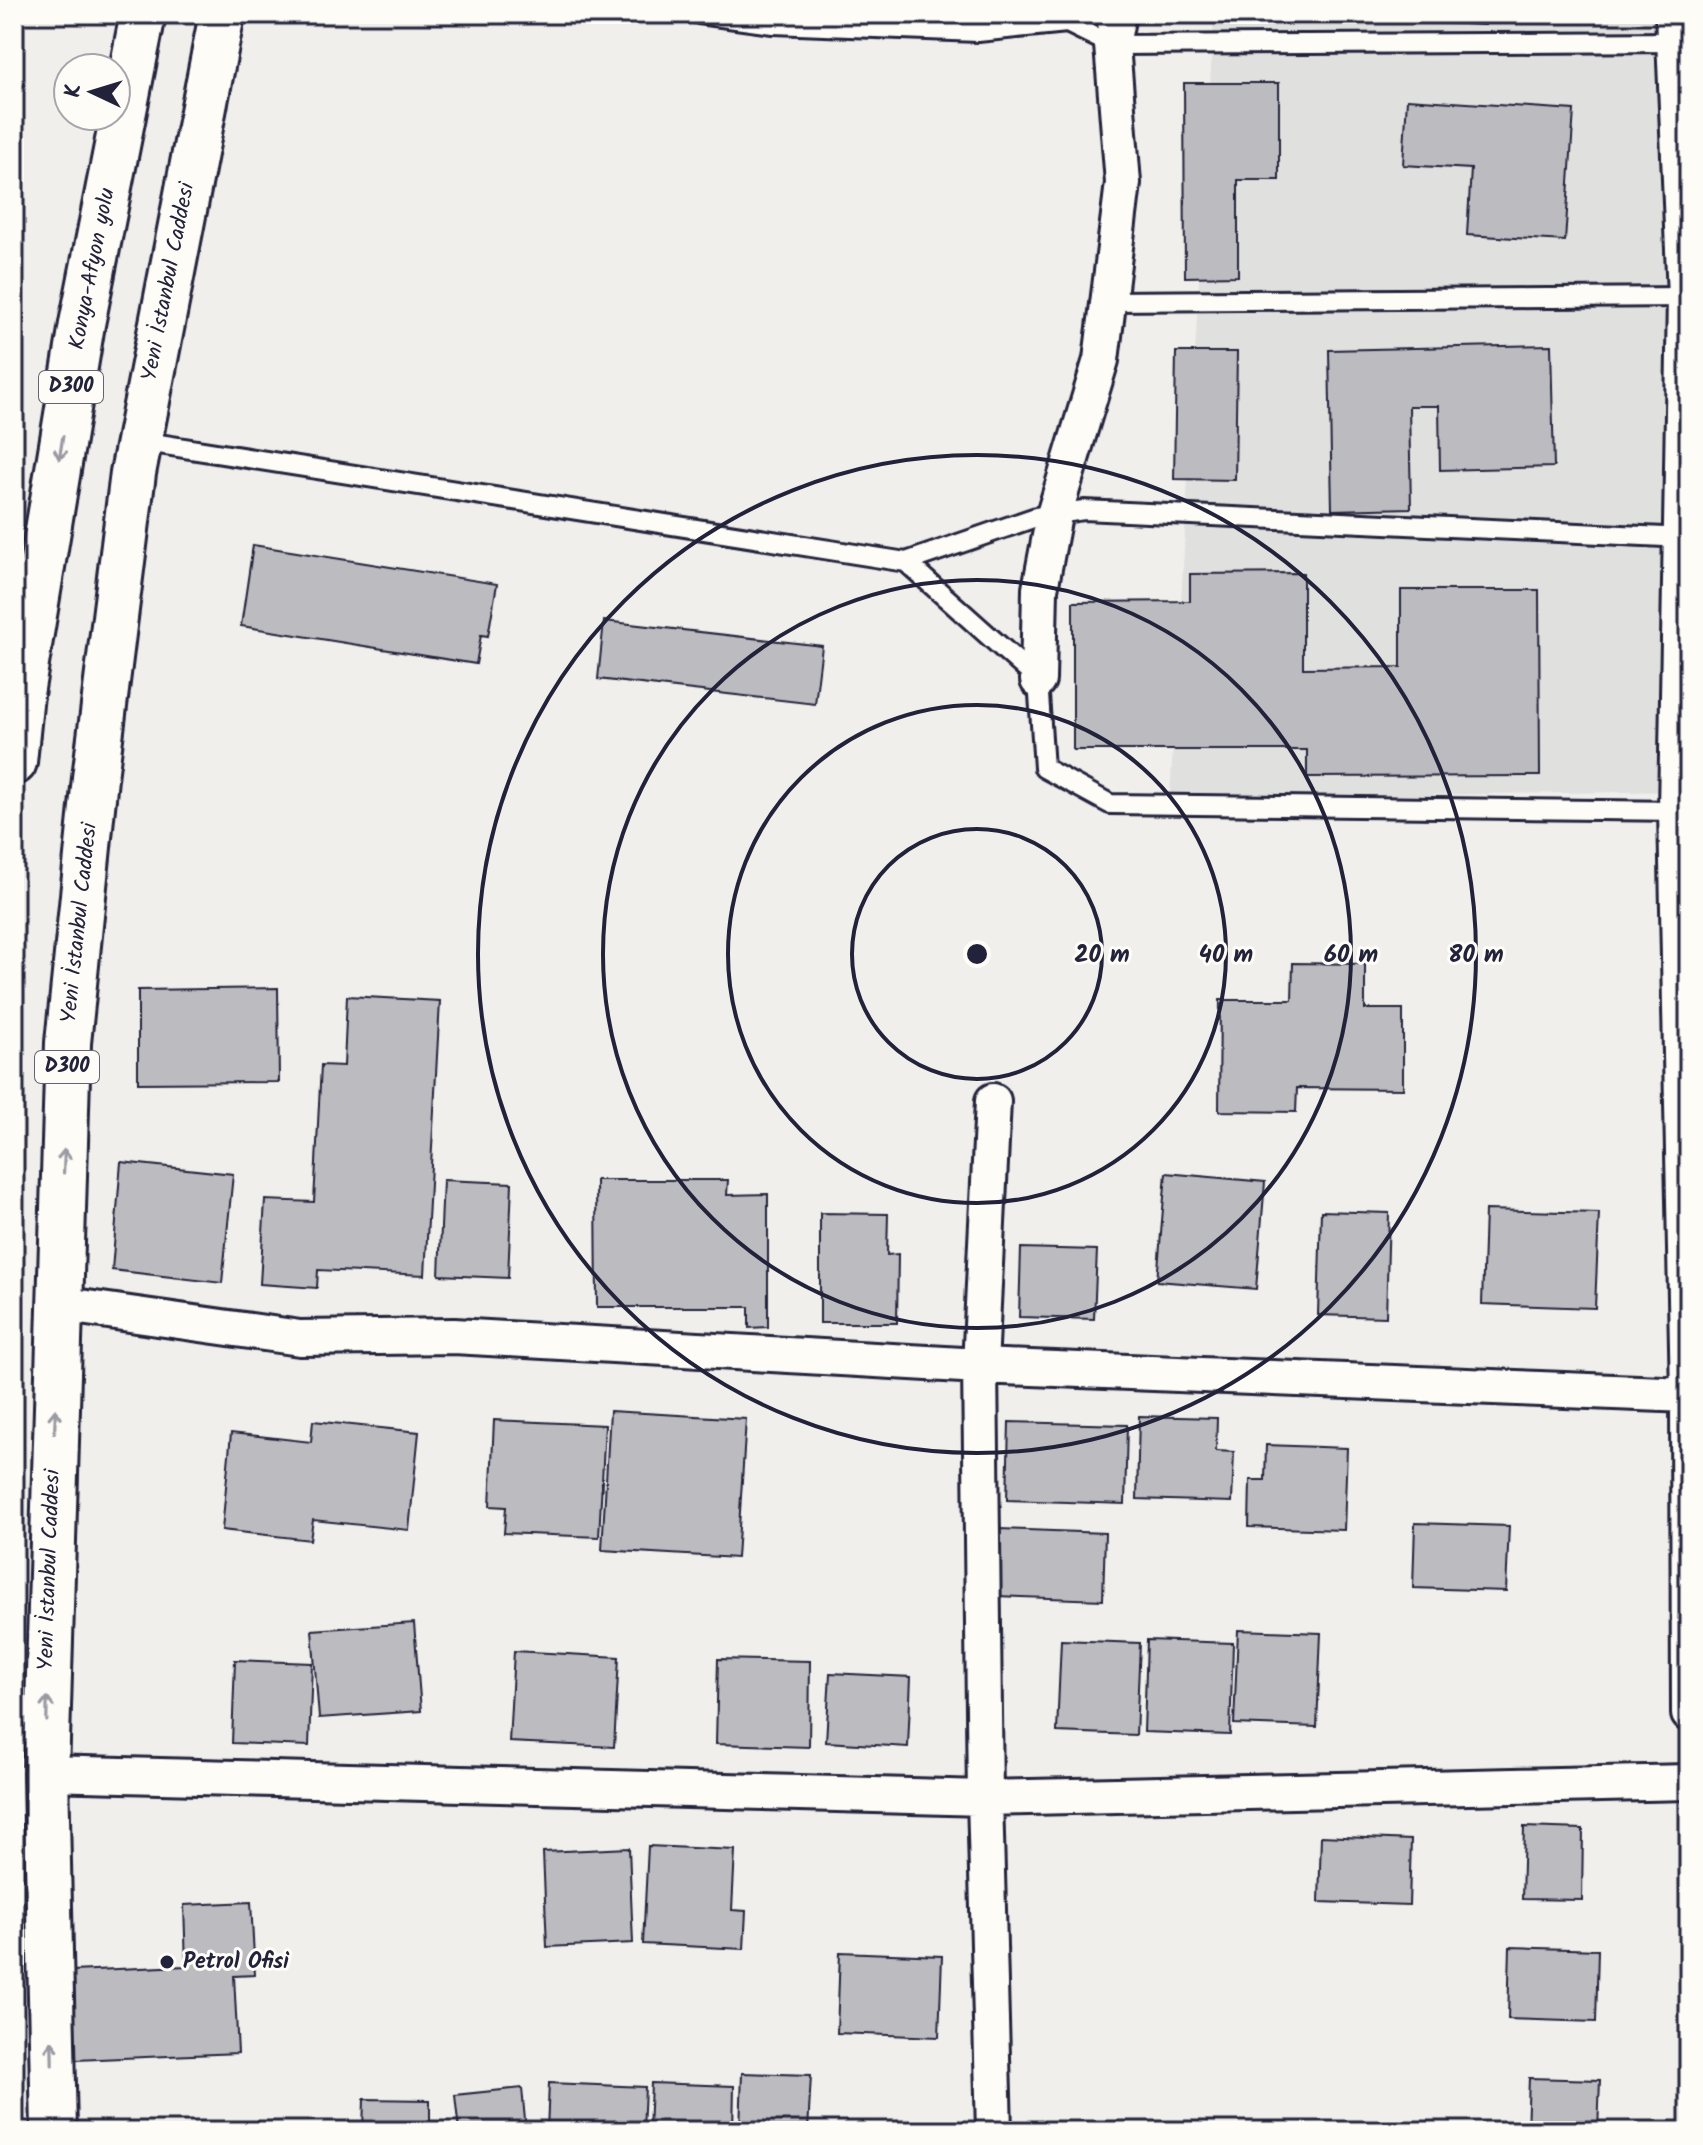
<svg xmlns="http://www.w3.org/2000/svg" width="1703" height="2145" font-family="Kalam,sans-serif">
  <rect width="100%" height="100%" fill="#f0efec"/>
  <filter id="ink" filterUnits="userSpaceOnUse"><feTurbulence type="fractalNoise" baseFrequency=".0125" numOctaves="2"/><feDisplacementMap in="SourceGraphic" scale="16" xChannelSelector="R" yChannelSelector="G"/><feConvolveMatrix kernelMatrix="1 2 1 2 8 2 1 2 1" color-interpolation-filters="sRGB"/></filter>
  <g filter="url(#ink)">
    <!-- built -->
    <path fill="#e0e0df" d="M1214,14H1689V791L1170,799Z"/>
    <!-- building -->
    <path fill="#bcbcc0" stroke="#22223b" stroke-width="2" d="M1444,14H1486L1485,25L1443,23Z
      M1184,83H1279V180H1238V276L1185,277Z
      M1407,99L1574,110L1565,241L1467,235L1471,169L1403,165Z
      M1551,345L1554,467L1440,470L1439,406H1409L1411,508L1332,510L1329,350Z
      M1176,352H1237L1235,480L1174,479Z
      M253,545L497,584L488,636L481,635L476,664L241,626Z
      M1303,573V668L1401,667V590H1539L1540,776L1307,777V750H1073V602L1190,601V574Z
      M604,621L822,646L815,704L598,679Z
      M1293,963L1365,964V1009H1403V1089L1297,1088L1296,1112L1219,1111L1220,1000H1292Z
      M278,988L279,1082L138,1083V990Z
      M347,996L440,1001L425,1275L318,1270L317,1288L260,1284L265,1200L314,1202L321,1065L344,1066Z
      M121,1162L233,1174L222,1283L112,1270Z
      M1166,1173L1265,1182L1256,1289L1157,1281Z
      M443,1180L512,1183L508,1278L439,1275Z
      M596,1180H728L727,1195L768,1194V1327L749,1328V1307H597Z
      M1485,1210L1599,1213L1595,1308L1482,1304Z
      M1321,1211L1389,1213L1386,1317L1318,1315Z
      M820,1213L888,1214L887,1255L898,1254L897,1323H820Z
      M1021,1248L1097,1250L1094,1319L1019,1317Z
      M610,1411L746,1419L737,1558L602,1550Z
      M1139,1416L1217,1418L1216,1451L1234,1452L1232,1502L1137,1499Z
      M494,1420L605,1425L599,1537L504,1533L506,1507L490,1506Z
      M313,1421L419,1432L409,1530L313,1520L310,1540L222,1530L231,1433L311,1442Z
      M1009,1422L1127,1425L1125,1504L1007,1500Z
      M1266,1445L1347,1448L1344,1530L1249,1527L1250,1480H1265Z
      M1415,1523L1509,1526L1506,1591L1413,1588Z
      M999,1529L1105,1533L1103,1600L997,1596Z
      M414,1623L421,1711L319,1718L312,1630Z
      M1238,1630L1321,1633L1317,1727L1234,1724Z
      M1061,1640L1140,1643L1136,1735L1057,1732Z
      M1147,1640L1233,1643L1230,1735L1144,1732Z
      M514,1651L619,1657L614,1747L509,1742Z
      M718,1659L810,1661L809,1747L716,1744Z
      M235,1660L312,1663L309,1746L232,1743Z
      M830,1673L911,1677L908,1747L826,1742Z
      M1524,1827L1583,1829L1582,1900L1522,1899Z
      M1321,1836L1411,1840L1409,1905L1319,1902Z
      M648,1846L735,1850L732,1910L746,1911L744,1949L643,1944Z
      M629,1848L633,1943L547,1947L543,1852Z
      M251,1902L255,1975L234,1976L238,2053L76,2060L72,1971L186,1966L184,1905Z
      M1510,1947L1598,1950L1596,2022L1508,2019Z
      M840,1952L942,1956L939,2037L837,2033Z
      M742,2073L811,2075L808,2131H740Z
      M1529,2078L1600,2080L1598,2131H1527Z
      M549,2083L645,2087L643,2131H547Z
      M651,2083L734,2086L733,2131H649Z
      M522,2088L526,2131H459L455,2095Z
      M364,2099L430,2100V2131H363Z"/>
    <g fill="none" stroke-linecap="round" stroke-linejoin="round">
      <!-- lane casing -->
      <g stroke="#22223b" stroke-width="24">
        <path id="lane" d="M699,14L773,24L978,32L1067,23L1112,45L1682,42
          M1107,301L1689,297
          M140,441L906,562L1036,517L1084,510L1686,538
          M906,562L1038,680L1044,768L1110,804L1682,811"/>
      </g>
      <!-- street casing -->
      <g stroke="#22223b" stroke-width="40">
        <path id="street" d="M1673,14L1685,297L1676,811L1688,1395L1689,1714
          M1038,680L1040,589L1054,515L1101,360L1123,183L1112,45L1118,14
          M993,1101L980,1366L985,1798L994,2131
          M59,1304L300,1338L454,1336L980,1366L1688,1395
          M46,1773L985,1798L1689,1782"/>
      </g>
      <!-- highway casing -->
      <g stroke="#22223b" stroke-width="50">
        <path id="highway" d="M14,762L21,694L82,324L143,14
          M54,2131L46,1773L68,1043L95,778L133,473L222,14"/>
      </g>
      <!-- lane -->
      <use href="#lane" stroke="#fdfcf7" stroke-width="18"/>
      <!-- street -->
      <use href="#street" stroke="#fdfcf7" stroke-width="34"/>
      <!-- highway -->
      <use href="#highway" stroke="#fdfcf7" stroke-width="44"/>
    </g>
    <!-- one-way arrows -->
    <defs><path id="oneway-shaft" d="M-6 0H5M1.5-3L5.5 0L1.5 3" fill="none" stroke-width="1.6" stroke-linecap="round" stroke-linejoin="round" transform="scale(2)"/></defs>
    <g stroke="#9a9aa2">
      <use href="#oneway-shaft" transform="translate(61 448) rotate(99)"/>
      <use href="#oneway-shaft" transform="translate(64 1161) rotate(-88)"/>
      <use href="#oneway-shaft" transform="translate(55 1421) rotate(-88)"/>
      <use href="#oneway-shaft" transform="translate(47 1709) rotate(-89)"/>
      <use href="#oneway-shaft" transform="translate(52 2053) rotate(-91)"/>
    </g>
  </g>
  <!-- distance rings -->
  <g fill="none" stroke="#22223b" stroke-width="4">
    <circle cx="977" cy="954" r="125"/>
    <circle cx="977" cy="954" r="249"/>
    <circle cx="977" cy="954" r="374"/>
    <circle cx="977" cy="954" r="499"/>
  </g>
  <!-- markers -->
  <circle fill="#22223b" stroke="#fdfcf7" stroke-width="3" cx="167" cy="1962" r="8"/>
  <g text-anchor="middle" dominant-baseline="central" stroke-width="6" stroke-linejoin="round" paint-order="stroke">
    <!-- shield labels -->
    <g fill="#fdfcf7" stroke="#646373" stroke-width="2">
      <rect x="39" y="371" width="64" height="32" rx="6"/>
      <rect x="35" y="1051" width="64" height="32" rx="6"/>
    </g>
    <g font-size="20" font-weight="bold" fill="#22223b">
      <text x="71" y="387">D300</text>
      <text x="67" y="1067">D300</text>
    </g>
    <!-- street labels -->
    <g font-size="22" fill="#22223b" stroke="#fdfcf7">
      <text transform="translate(93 269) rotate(-79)">Konya-Afyon yolu</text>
      <text transform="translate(169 282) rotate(-79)">Yeni İstanbul Caddesi</text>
      <text transform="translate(80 923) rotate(-84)">Yeni İstanbul Caddesi</text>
      <text transform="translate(50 1570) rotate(-88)">Yeni İstanbul Caddesi</text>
    </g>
    <!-- poi labels -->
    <g font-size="22" font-weight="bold" fill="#22223b" stroke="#fdfcf7" text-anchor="start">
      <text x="183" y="1962">Petrol Ofisi</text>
    </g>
  </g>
  <circle cx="977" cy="954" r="12" fill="#22223b" stroke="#fdfcf7" stroke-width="4"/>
  <g font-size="24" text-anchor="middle" font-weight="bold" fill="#22223b" stroke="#fdfcf7" stroke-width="6" stroke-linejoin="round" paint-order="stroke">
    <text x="1102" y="962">20 m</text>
    <text x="1226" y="962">40 m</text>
    <text x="1351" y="962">60 m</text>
    <text x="1476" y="962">80 m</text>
  </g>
  <!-- margin -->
  <rect width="1703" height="2145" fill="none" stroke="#fdfcf7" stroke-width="48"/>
  <rect x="24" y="24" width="1655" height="2097" fill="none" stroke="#22223b" stroke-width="3" filter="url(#ink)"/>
  <!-- north arrow -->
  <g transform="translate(92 92) rotate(274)"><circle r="38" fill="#fdfcf7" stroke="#a5a5ac" stroke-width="2"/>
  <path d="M0-6L14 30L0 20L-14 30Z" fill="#22223b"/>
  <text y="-12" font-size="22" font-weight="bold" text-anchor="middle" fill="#22223b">K</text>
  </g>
</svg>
